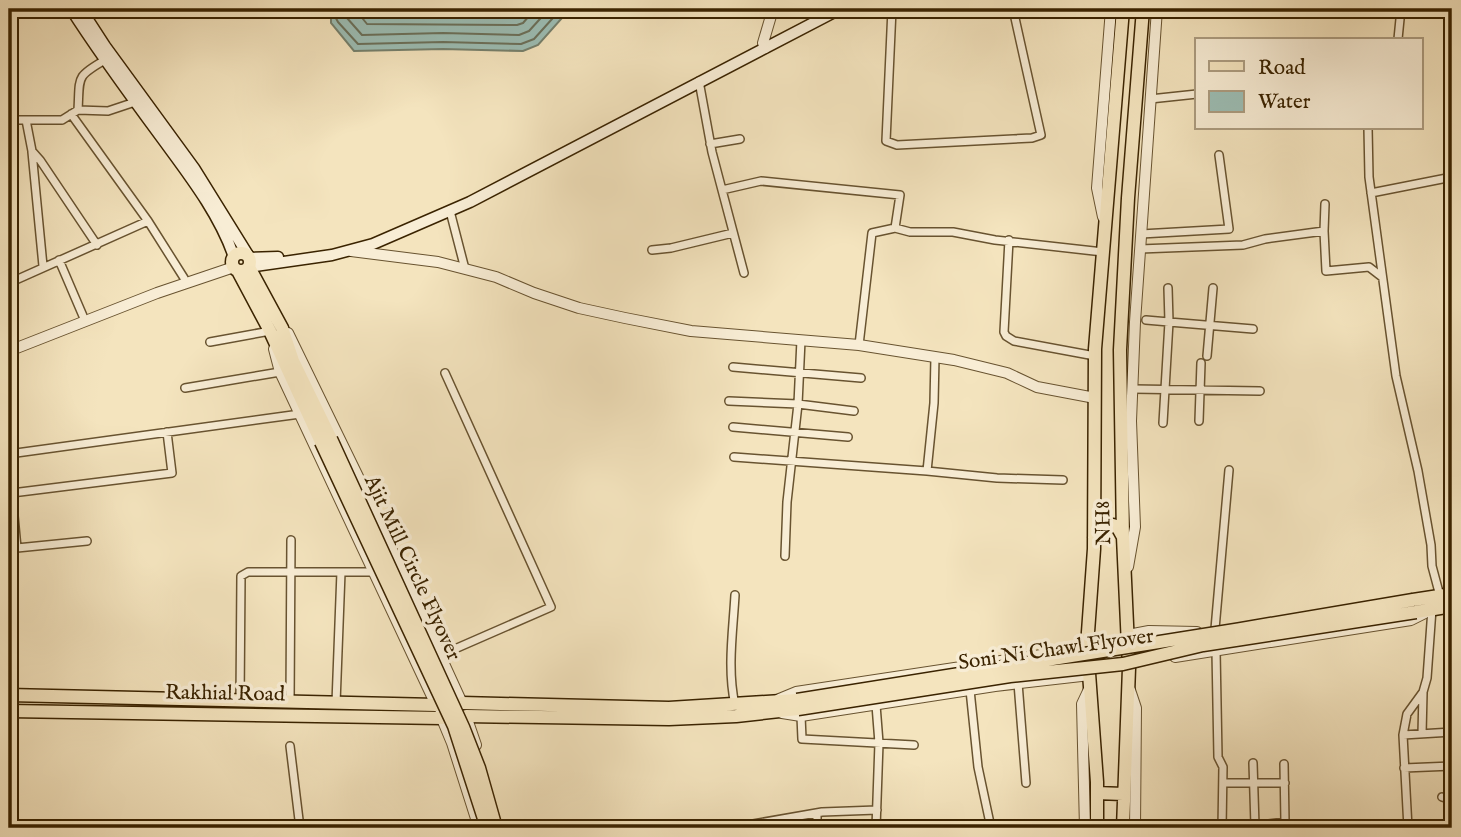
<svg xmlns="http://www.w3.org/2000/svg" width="1461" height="837" font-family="'IM FELL English',serif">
  <rect width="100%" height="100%" fill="#f4e4be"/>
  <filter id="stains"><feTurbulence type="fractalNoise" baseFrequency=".00286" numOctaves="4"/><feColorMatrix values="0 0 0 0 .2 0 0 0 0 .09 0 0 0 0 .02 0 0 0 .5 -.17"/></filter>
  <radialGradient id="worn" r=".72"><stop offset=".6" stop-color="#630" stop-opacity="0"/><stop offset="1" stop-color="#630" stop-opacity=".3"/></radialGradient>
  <!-- water -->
  <path fill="#9cbeb5" stroke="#75806d" stroke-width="2" d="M322,9H570L538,45L523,51L443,49L354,51L331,23V18Z"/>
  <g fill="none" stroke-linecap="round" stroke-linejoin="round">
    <!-- shore -->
    <path stroke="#6b705a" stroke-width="2" d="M331,9L338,22L358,44L443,42L521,44L534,39L561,9
      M343,9L347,18L362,35L443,33L519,35L529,31L549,9
      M355,9L367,24L517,25L523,23L535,9"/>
    <!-- minor casing -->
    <g stroke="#685330" stroke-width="10">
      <path id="minor" d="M892,9L886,141L897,145L1032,138L1041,135L1013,9
        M1398,39L1401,9
        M699,81L712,152L722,190L761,181L900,195L895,228L910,232H953L995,240L1103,252
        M1150,99L1197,94
        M78,110C80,77 75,77 105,60
        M9,120H62L78,110L108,111L135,102
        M26,120L32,151L40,160L97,245
        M1368,128L1369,177L1396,376L1418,471L1431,545L1432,566L1440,596
        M710,144L740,139
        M32,152L43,266
        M722,190L744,273
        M1371,193L1452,177
        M450,211L465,269
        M148,221L184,278
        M1324,231L1325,204
        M1141,234L1229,229L1219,155
        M1009,240L1004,332L1006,336L1014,341L1095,356
        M1140,249L1243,245L1265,239L1324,231L1326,271L1369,267L1382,277
        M652,250L671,248L733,233
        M59,260L83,316
        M9,283L148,221L71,114
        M1168,288L1169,322L1253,329
        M1146,320L1169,322L1163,423
        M210,342L270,331
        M859,345L872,233L895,228
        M1207,356L1213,288
        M733,367L861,378
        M185,388L280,372
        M1133,389L1260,391
        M729,401L798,404L854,411
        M1199,421L1201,363
        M733,427L848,437
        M9,454L300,414
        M734,457L927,471L997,478L1063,480
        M9,463L17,548L87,541
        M927,471L934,403L935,357
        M12,493L172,473L167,432
        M785,556L787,502L798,404L801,340
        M1215,629L1229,470
        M1216,651L1218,757L1223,767L1222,828
        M441,655L551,607L445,373
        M1018,683L1026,783
        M970,690L978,767L991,828
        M240,701L241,576L248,572H374
        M290,702L291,540
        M336,703L341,572
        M735,705C727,669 733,631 735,595
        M801,716L802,739L914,745
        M1422,734L1423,693
        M1403,735L1452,732
        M290,746L300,828
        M1253,763L1255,826
        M1404,768L1452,766
        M1223,783H1285
        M1442,797L1452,800
        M817,813V828
        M730,828L822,812L877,810
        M876,828L879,743L876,705
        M1237,828L1285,822L1284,764
        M1408,828L1403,735L1407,714L1423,692L1427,678L1432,609
        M1449,828L1452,823"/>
    </g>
    <!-- tertiary casing -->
    <g stroke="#685330" stroke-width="12">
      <path id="tertiary" d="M765,48L763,43L773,9
        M1103,217L1097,188L1111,9
        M351,251L438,262L496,277L534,293L579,308L625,318L691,331L859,345L954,360L1007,373L1037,387L1095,398
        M288,333L365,491L462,703
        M274,349L280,372L436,705
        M9,351L157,293L234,267
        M1128,567L1135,527L1131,421L1135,322L1157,9
        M1128,635L1149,631L1197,632
        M1175,657L1411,620L1425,613
        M1130,690L1136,708L1135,828
        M779,699L796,692L1067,651L1087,646
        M782,713L801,716L995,686L1090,675
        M440,714L452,743L479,828
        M466,716L476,745
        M1085,828L1082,704L1090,687"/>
    </g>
    <!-- secondary casing -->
    <g stroke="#3a2300" stroke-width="13">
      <path id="secondary" d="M71,9C99,53 130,95 161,137C188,174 219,213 234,257
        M81,9L105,46L194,168L248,255
        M250,258L278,257
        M249,267L332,255L373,244L470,202L840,9"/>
    </g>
    <!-- primary casing -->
    <g stroke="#3a2300" stroke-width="15">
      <path id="primary" d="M232 262a9 9 0 1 1 18 0a9 9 0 1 1-18 0Z
        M249,267L282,328L293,361L331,439
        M238,271L270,331L321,442
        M1094,537L1099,529L1113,525L1118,528L1123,537
        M1413,600L1452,594
        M1416,612L1452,606
        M9,695L436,705
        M462,703L669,708L797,700
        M9,711L442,718
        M466,716L669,719L736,716L798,709
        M1097,793L1123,794
        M1097,828V782L1087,646L1094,549L1095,349L1123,9
        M1123,828L1129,668L1123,537L1120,350L1128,198L1143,9"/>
    </g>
    <!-- minor -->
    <use href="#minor" stroke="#f8edd5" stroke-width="7"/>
    <!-- tertiary -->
    <use href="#tertiary" stroke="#f8edd5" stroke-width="10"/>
    <!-- secondary -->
    <use href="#secondary" stroke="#f8edd5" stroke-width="10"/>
    <!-- primary -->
    <use href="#primary" stroke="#f4e4be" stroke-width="12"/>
    <!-- primary-bridge casing -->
    <g stroke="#3a2300" stroke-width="15" stroke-linecap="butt">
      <path id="primary-bridge" d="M331,439L463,727L479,768L496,828
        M321,442L454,726L487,828
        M797,700C1003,668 1208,635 1413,600
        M798,709L1010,676L1123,664L1203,645L1416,612"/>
    </g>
    <!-- primary-bridge -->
    <use href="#primary-bridge" stroke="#f4e4be" stroke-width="12"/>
  </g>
  <g text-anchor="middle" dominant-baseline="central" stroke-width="7" stroke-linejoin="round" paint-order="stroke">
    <!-- street labels -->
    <g font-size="21" fill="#3a2300" stroke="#f8edd5">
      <text transform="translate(1104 523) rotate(-92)">NH8</text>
      <text transform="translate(412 568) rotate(65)">Ajit Mill Circle Flyover</text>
      <text transform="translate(1056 650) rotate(-8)">Soni Ni Chawl Flyover</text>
      <text transform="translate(225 694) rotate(1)">Rakhial Road</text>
    </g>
  </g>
  <!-- margin -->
  <rect width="1461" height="837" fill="none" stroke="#f4e4be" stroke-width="35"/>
  <rect x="10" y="10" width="1440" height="816" fill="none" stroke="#3a2300" stroke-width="3.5"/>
  <rect x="18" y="18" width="1426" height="802" fill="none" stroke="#3a2300" stroke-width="2"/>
  <!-- legend -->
  <rect x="1195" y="38" width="228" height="91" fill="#f8edd5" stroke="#ac9c80" stroke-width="2"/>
  <rect x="1209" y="61" width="35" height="10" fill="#f4e4be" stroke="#ac9c80" stroke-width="2"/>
  <text x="1258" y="74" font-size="21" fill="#3a2300">Road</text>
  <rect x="1209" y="91" width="35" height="21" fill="#9cbeb5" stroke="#ac9c80" stroke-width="2"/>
  <text x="1258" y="108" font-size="21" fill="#3a2300">Water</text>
  <rect width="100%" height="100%" filter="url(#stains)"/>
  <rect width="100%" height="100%" fill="url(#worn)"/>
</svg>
